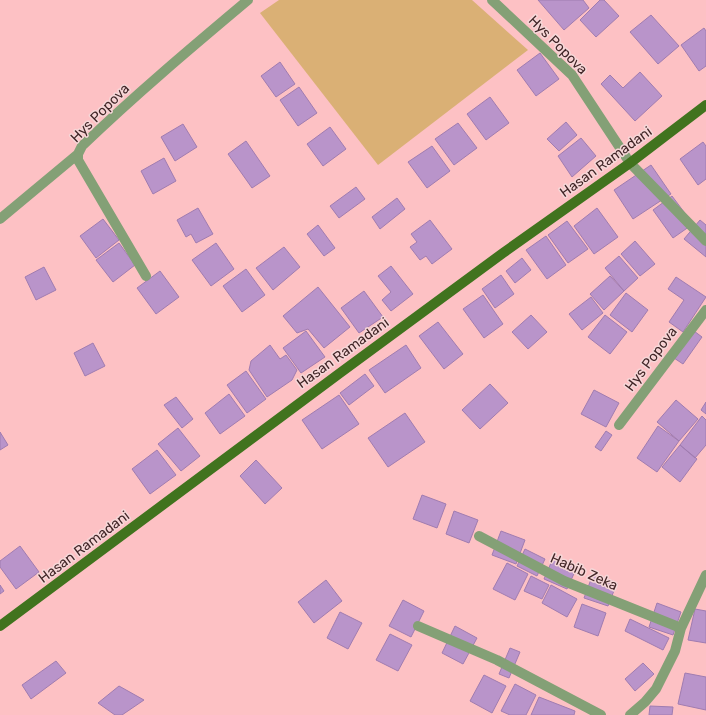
<svg xmlns="http://www.w3.org/2000/svg" width="706" height="715" font-family="Rubik,sans-serif">
  <rect width="100%" height="100%" fill="#fdc1c4"/>
  <!-- green -->
  <path fill="#dab075" d="M279,0H472L528,50L378,165L260,13Z"/>
  <!-- building -->
  <path fill="#b994ca" stroke="#a07cb0" d="M538,0H583L589,8L564,30Z
    M600,0H604L619,16L596,37L580,20Z
    M651,15L679,46L658,64L630,32Z
    M704,28L706,31V66L699,71L681,45Z
    M540,53L559,79L536,96L517,70Z
    M280,62L295,84L276,97L261,76Z
    M640,72L662,96L635,121L601,84L610,75L623,88Z
    M299,87L317,113L298,126L280,100Z
    M490,97L509,123L486,140L467,114Z
    M566,122L577,135L559,151L547,139Z
    M458,123L477,148L454,165L435,139Z
    M183,124L197,147L175,161L161,137Z
    M330,127L346,149L323,166L307,144Z
    M581,138L596,156L572,177L558,156Z
    M246,141L270,176L252,188L228,154Z
    M703,142L706,146V179L698,185L680,159Z
    M432,146L450,171L427,188L408,162Z
    M164,158L176,181L153,194L141,171Z
    M651,165L671,194L633,219L614,190Z
    M356,187L365,199L339,218L330,206Z
    M672,196L693,224L673,238L653,210Z
    M397,198L405,209L380,229L372,217Z
    M198,208L213,234L196,243L191,234L186,237L177,220Z
    M597,208L618,237L594,254L574,226Z
    M103,219L119,240L96,258L80,236Z
    M430,220L452,249L432,264L426,256L420,260L410,247L417,242L411,234Z
    M700,220L706,225V257L684,239Z
    M567,221L588,249L568,263L548,235Z
    M318,225L335,248L324,256L307,234Z
    M546,236L566,265L547,279L526,250Z
    M635,241L655,264L640,276L621,254Z
    M119,243L135,265L113,282L96,260Z
    M216,243L234,269L211,286L192,260Z
    M284,247L300,267L273,290L256,268Z
    M619,256L638,278L624,291L605,268Z
    M522,258L531,270L515,283L506,271Z
    M391,266L413,294L391,311L382,300L391,292L378,276Z
    M44,267L56,290L36,300L25,277Z
    M246,269L265,295L242,312L223,286Z
    M160,271L179,297L156,314L137,288Z
    M501,275L514,294L495,308L482,289Z
    M610,276L624,291L604,310L590,294Z
    M676,277L706,297L683,332L669,322L684,300L668,289Z
    M318,287L350,327L324,348L308,329L297,333L283,316Z
    M364,291L383,317L359,333L341,308Z
    M626,293L648,310L632,332L610,315Z
    M483,295L503,324L484,338L463,309Z
    M591,297L603,313L582,330L569,314Z
    M531,315L547,332L528,349L512,332Z
    M605,315L627,332L610,354L588,337Z
    M438,322L463,354L444,369L419,336Z
    M306,331L325,357L301,373L283,348Z
    M694,331L702,337L683,364L674,358Z
    M93,343L105,366L85,376L74,353Z
    M270,345L280,359L286,355L297,370L292,380L267,397L249,370L251,361Z
    M406,345L421,368L385,393L369,370Z
    M246,371L266,399L247,413L227,385Z
    M365,374L374,386L349,405L340,393Z
    M490,384L508,403L480,429L462,410Z
    M594,390L619,403L606,427L581,414Z
    M229,394L245,416L220,434L205,413Z
    M339,395L359,424L322,449L302,420Z
    M176,397L193,419L182,428L164,405Z
    M676,400L698,419L679,441L657,422Z
    M706,402V414L701,410Z
    M405,413L425,442L388,467L368,438Z
    M702,416L706,420V445L695,458L680,445Z
    M658,426L679,441L657,472L637,458Z
    M178,428L200,456L181,471L158,444Z
    M606,431L612,435L601,451L595,447Z
    M0,432L8,445L0,450Z
    M680,445L697,459L680,482L662,467Z
    M157,450L176,475L150,494L132,469Z
    M256,460L282,488L265,504L240,476Z
    M422,495L446,504L437,528L413,519Z
    M454,511L478,520L469,543L446,534Z
    M501,531L525,540L516,564L492,555Z
    M20,546L39,572L16,589L0,567V561Z
    M525,549L545,559L537,576L517,566Z
    M554,556L577,567L567,589L544,579Z
    M507,563L528,574L515,600L493,589Z
    M593,574L617,583L608,606L584,598Z
    M531,576L549,585L542,599L524,591Z
    M326,580L342,601L314,623L298,602Z
    M0,585L4,591L0,594Z
    M551,585L577,599L567,617L542,603Z
    M403,600L424,611L411,637L389,626Z
    M657,603L681,612L673,635L649,627Z
    M582,604L606,613L598,636L574,627Z
    M695,609L706,611V643L688,640Z
    M340,612L362,623L348,649L327,638Z
    M630,619L669,638L663,650L625,631Z
    M455,626L477,638L463,664L442,653Z
    M390,634L412,645L398,671L376,660Z
    M510,648L520,652L509,678L499,674Z
    M56,661L66,673L31,699L22,685Z
    M643,663L654,674L635,691L625,679Z
    M685,673L706,677V710L678,704Z
    M484,675L506,686L492,713L470,701Z
    M515,684L536,695L526,715H510L501,711Z
    M119,686L144,700L122,715H115L98,703Z
    M539,697L575,711L574,715H531Z
    M650,706L673,707L672,715H649Z"/>
  <g fill="none" stroke-linecap="round" stroke-linejoin="round">
    <!-- minor -->
    <path stroke="#84a076" stroke-width="10" d="M492,0L572,75L630,163L706,241
      M0,219L78,154
      M146,276L78,160V154L82,146C135,95 192,47 248,0
      M619,425L706,310
      M479,536L564,581L681,628
      M418,626L497,660L601,715
      M630,715L645,702L656,689L675,651L681,628L706,575"/>
    <!-- major -->
    <path stroke="#41731e" stroke-width="10" d="M0,626L340,373L503,253L630,163L706,105"/>
  </g>
  <g text-anchor="middle" dominant-baseline="central" stroke-width="3" stroke-linejoin="round" paint-order="stroke">
    <!-- street labels -->
    <g font-size="14" fill="#412527" stroke="#f6d7d8">
      <text transform="translate(558 45) rotate(45)">Hys Popova</text>
      <text transform="translate(100 113) rotate(-45)">Hys Popova</text>
      <text transform="translate(606 162) rotate(-36)">Hasan Ramadani</text>
      <text transform="translate(343 353) rotate(-36)">Hasan Ramadani</text>
      <text transform="translate(651 359) rotate(-53)">Hys Popova</text>
      <text transform="translate(84 547) rotate(-37)">Hasan Ramadani</text>
      <text transform="translate(584 572) rotate(24)">Habib Zeka</text>
    </g>
  </g>
</svg>
